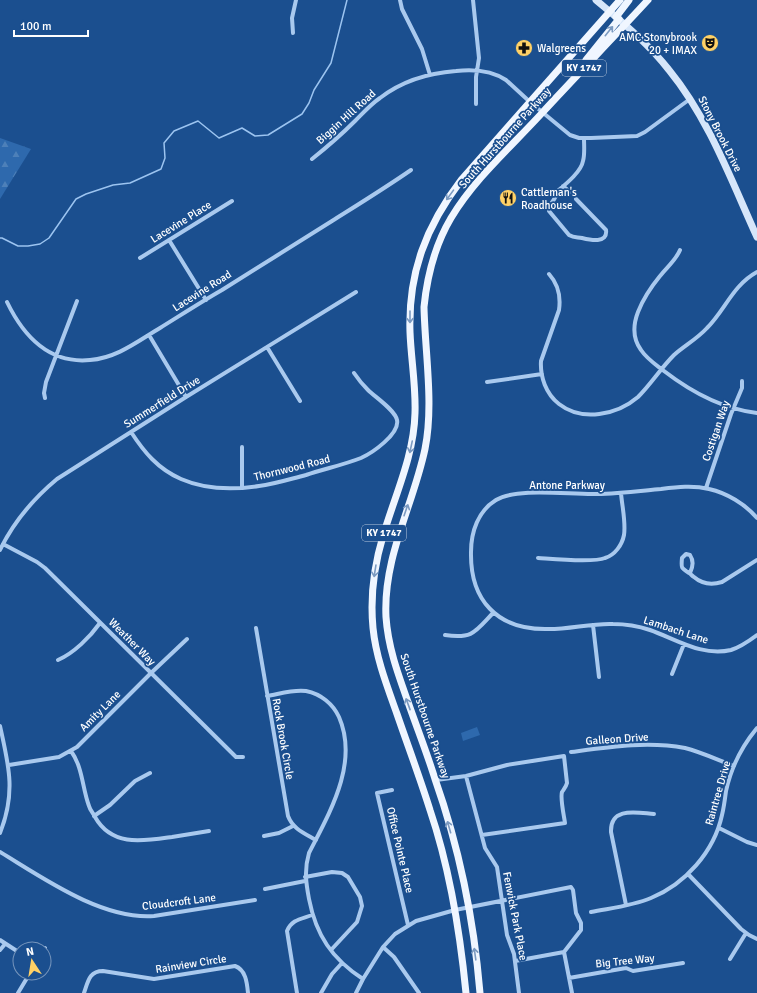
<svg xmlns="http://www.w3.org/2000/svg" width="757" height="993" font-family="Signika,sans-serif">
  <defs>
    <pattern id="forest-firs" width="22" height="20" patternUnits="userSpaceOnUse"><rect width="22" height="20" fill="#2e69ad"/><path d="M5 1l3.5 6h-7zM16 11l3.5 6h-7z" fill="#4d80b9"/></pattern>
  </defs>
  <rect width="100%" height="100%" fill="#1b4f8f"/>
  <!-- forest -->
  <path fill="url(#forest-firs)" d="M0,138L31,149L0,199Z"/>
  <!-- garden -->
  <path fill="#2e69ad" d="M477,727L480,735L463,741L461,733Z"/>
  <g fill="none" stroke-linecap="round" stroke-linejoin="round">
    <!-- stream -->
    <path stroke="#9cc4f0" stroke-width="1.5" d="M0,238H2L18,246H28L40,244L49,238L76,199L86,194L113,185L130,183L161,169L165,158L164,143L174,131L198,121L219,138L242,128L255,136L268,135L302,114L309,103L314,90L331,63L347,0"/>
    <!-- street -->
    <path stroke="#a9c9ee" stroke-width="4" d="M400,0L402,9L422,49L430,75
      M473,0L479,58L476,77V104
      M293,33L292,18L296,0
      M312,159C327,147 342,134 355,121C363,113 371,104 380,98C402,81 429,73 456,71C474,69 491,70 506,80L530,102L570,135L579,138H591L637,136L645,132L690,99
      M563,186L570,192
      M557,192C556,201 548,203 549,211L569,235C574,238 577,237 582,238C590,240 608,244 606,230L576,199
      M553,195C562,187 581,173 583,161C585,154 584,146 584,138
      M169,240L206,300
      M680,250C676,260 667,267 660,276C651,287 643,299 638,312C633,325 633,339 641,350C647,359 655,364 664,371C690,391 723,409 757,413
      M140,258L232,201
      M549,274C558,284 561,296 559,310L541,361C540,377 546,394 559,404C582,422 617,415 638,397C651,384 661,368 674,355C684,346 697,339 707,328C725,310 733,285 757,272
      M7,302C23,335 49,364 90,360C117,358 138,341 160,328C181,315 201,302 222,290C259,267 295,244 332,221C359,204 385,188 411,170
      M149,335L186,397
      M267,347L300,401
      M487,382L542,374
      M45,398L44,393L46,382L77,301
      M131,432C144,452 158,469 181,479C204,489 233,490 259,486C275,484 290,479 306,475C324,469 343,465 361,458C372,453 400,434 397,420C395,410 375,397 368,390C363,385 358,379 354,373
      M242,488V447
      M706,488L731,414L742,388V381
      M757,518C745,504 727,493 709,489C693,485 677,487 661,489C640,491 618,494 597,494C570,495 518,487 496,500C478,511 471,532 471,552C470,600 497,629 545,629C568,630 590,623 613,624C625,624 638,626 650,630C676,639 702,657 731,650C740,647 749,641 757,635
      M3,544L37,562L45,568L236,757H243
      M0,550C14,521 33,499 57,479L186,397L356,292
      M538,558C553,559 593,563 605,558C615,555 622,545 624,535C626,522 622,506 621,493
      M690,573C693,567 694,561 690,555L686,554L682,558C681,568 681,568 689,573C691,574 692,576 694,577C702,584 712,585 722,582L757,560
      M593,625L599,677
      M256,628L288,816C293,829 304,833 316,840
      M445,635C473,639 475,632 493,613
      M58,660C74,653 90,637 100,623
      M672,674L684,644
      M267,696C279,694 294,689 306,691C321,694 333,704 339,717C359,763 330,812 309,853C304,870 306,883 309,899C316,935 332,959 363,979
      M0,726C9,766 16,793 0,833
      M71,751C83,768 82,787 89,806C90,810 93,813 95,817C112,847 143,841 172,837C184,835 197,833 209,831
      M571,752C609,747 647,741 685,748C701,752 718,760 734,766
      M9,765L59,757L77,747L151,673L187,639
      M466,776L485,848L497,867L507,935L514,954L519,993
      M436,780L466,776L507,765L564,756L567,783C566,787 564,789 562,792C560,798 564,816 565,823L482,835
      M392,790L377,793L408,925
      M94,816L110,805L135,781L150,773
      M719,828L747,842L757,845
      M264,836L279,833L293,826
      M0,852C43,878 102,920 154,916L255,900
      M688,874L741,929L749,935L757,939
      M305,877L332,872L342,873L348,877L360,897L362,906L357,922L331,950
      M265,889L305,881
      M626,905L611,832C610,806 638,813 654,814
      M591,912C611,908 632,906 651,898C685,884 714,852 722,815C724,807 725,799 726,791C731,768 742,746 757,728
      M0,940L20,953
      M383,947L394,957L419,993
      M0,950L5,944
      M44,950L45,948
      M730,959L746,933
      M515,961L564,952L572,993
      M569,978L626,968L633,971L683,963
      M18,993L30,973
      M84,993C88,982 89,971 103,971L154,979L235,966C246,970 247,983 248,993
      M297,993L287,931C292,919 302,919 312,915
      M321,993L332,974L342,963
      M356,993L363,979L383,947L395,934L416,921L455,910L571,887L573,890L576,913L581,923V930L564,952"/>
    <!-- secondary -->
    <path stroke="#d6e6fa" stroke-width="7" d="M596,0C622,22 648,43 669,70C709,119 731,180 757,237"/>
    <!-- primary -->
    <path stroke="#f0f6ff" stroke-width="7" d="M616,17L629,0
      M586,60L619,19
      M466,993C460,932 450,869 430,810C420,778 408,746 397,714C387,686 376,658 373,628C370,597 374,566 383,536C395,495 414,456 415,413C416,386 411,359 410,332C408,273 426,226 462,179L620,0
      M480,993C474,921 459,847 435,779C427,753 417,728 408,702C398,674 388,647 386,617C383,557 413,506 425,449C434,405 425,353 424,307C427,277 435,245 451,218C475,178 511,147 542,113C577,75 613,38 648,0"/>
  </g>
  <!-- one-way arrows -->
  <defs><path id="oneway-shaft" d="M-6 0H5M1.5-3L5.5 0L1.5 3" fill="none" stroke-width="1.6" stroke-linecap="round" stroke-linejoin="round"/></defs>
  <g stroke="#7b9ac1">
    <use href="#oneway-shaft" transform="translate(609 31) rotate(-51)"/>
    <use href="#oneway-shaft" transform="translate(450 195) rotate(126)"/>
    <use href="#oneway-shaft" transform="translate(410 317) rotate(90)"/>
    <use href="#oneway-shaft" transform="translate(411 447) rotate(102)"/>
    <use href="#oneway-shaft" transform="translate(406 510) rotate(-71)"/>
    <use href="#oneway-shaft" transform="translate(375 571) rotate(99)"/>
    <use href="#oneway-shaft" transform="translate(408 704) rotate(-110)"/>
    <use href="#oneway-shaft" transform="translate(449 827) rotate(-106)"/>
    <use href="#oneway-shaft" transform="translate(475 954) rotate(-98)"/>
  </g>
  <!-- icons -->
  <defs>
    <g id="theatre-disc" transform="scale(0.9)"><circle r="9.5" fill="#ffd166" stroke="#1b4f8f"/><path d="M-5-5.5Q0-4 5-5.5V0Q5 5 0 6Q-5 5-5 0ZM-3.3-2.5H-1v1.5H-3.3ZM1-2.5H3.3v1.5H1ZM-2.8 1Q0 5.5 2.8 1Z" fill="#111"/></g>
    <g id="pharmacy-disc" transform="scale(0.9)"><circle r="9.5" fill="#ffd166" stroke="#1b4f8f"/><path d="M-2-6h4v4h4v4h-4v4h-4v-4h-4v-4h4Z" fill="#111"/></g>
    <g id="restaurant-disc" transform="scale(0.9)"><circle r="9.5" fill="#ffd166" stroke="#1b4f8f"/><path d="M-5-6h1v4h1v-4h1v4h1v-4h1v5L-1.5 .5V6h-2V.5L-5-1ZM5-6V6H3V1.5H1.5Q1.5-4 5-6Z" fill="#111"/></g>
  </defs>
  <g fill-rule="evenodd">
    <use href="#theatre-disc" x="710" y="43"/>
    <use href="#pharmacy-disc" x="524" y="48"/>
    <use href="#restaurant-disc" x="508" y="198"/>
  </g>
  <g text-anchor="middle" dominant-baseline="central" stroke-width="3.5" stroke-linejoin="round" paint-order="stroke">
    <!-- shield labels -->
    <g fill="#1b4f8f" stroke="#bbcadd" stroke-width="1">
      <rect x="562" y="60" width="44" height="16" rx="3"/>
      <rect x="362" y="525" width="44" height="16" rx="3"/>
    </g>
    <g font-size="10" font-weight="bold" fill="#fff">
      <text x="584" y="68">KY 1747</text>
      <text x="384" y="533">KY 1747</text>
    </g>
    <!-- poi labels -->
    <g font-size="11" fill="#fff" stroke="#1b4f8f" text-anchor="start">
      <text x="697" y="37" text-anchor="end">AMC Stonybrook<tspan x="697" dy="13">20 + IMAX</tspan></text>
      <text x="537" y="48">Walgreens</text>
      <text x="521" y="192">Cattleman's<tspan x="521" dy="13">Roadhouse</tspan></text>
    </g>
    <!-- street labels -->
    <g font-size="11" fill="#fff" stroke="#1b4f8f">
      <text transform="translate(346 117) rotate(-42)">Biggin Hill Road</text>
      <text transform="translate(720 134) rotate(63)">Stony Brook Drive</text>
      <text transform="translate(505 138) rotate(-48)">South Hurstbourne Parkway</text>
      <text transform="translate(181 222) rotate(-32)">Lacevine Place</text>
      <text transform="translate(202 291) rotate(-32)">Lacevine Road</text>
      <text transform="translate(162 402) rotate(-32)">Summerfield Drive</text>
      <text transform="translate(716 431) rotate(-71)">Costigan Way</text>
      <text transform="translate(292 468) rotate(-14)">Thornwood Road</text>
      <text x="567" y="485">Antone Parkway</text>
      <text transform="translate(676 630) rotate(18)">Lambach Lane</text>
      <text transform="translate(132 642) rotate(45)">Weather Way</text>
      <text transform="translate(100 711) rotate(-45)">Amity Lane</text>
      <text transform="translate(425 716) rotate(71)">South Hurstbourne Parkway</text>
      <text transform="translate(283 739) rotate(80)">Rock Brook Circle</text>
      <text transform="translate(617 739) rotate(-4)">Galleon Drive</text>
      <text transform="translate(718 793) rotate(-74)">Raintree Drive</text>
      <text transform="translate(400 850) rotate(77)">Office Pointe Place</text>
      <text transform="translate(179 902) rotate(-7)">Cloudcroft Lane</text>
      <text transform="translate(515 916) rotate(79)">Fenwick Park Place</text>
      <text transform="translate(625 961) rotate(-6)">Big Tree Way</text>
      <text transform="translate(191 964) rotate(-9)">Rainview Circle</text>
    </g>
  </g>
  <!-- north arrow -->
  <g transform="translate(32 961) rotate(348)"><circle r="19" fill="#1b4f8f" stroke="#7695bc"/>
  <path d="M0-3L7 15L0 10L-7 15Z" fill="#ffd166"/>
  <text y="-6" font-size="11" font-weight="bold" text-anchor="middle" fill="#ffffff">N</text>
  </g>
  <!-- scale -->
  <path d="M14 30v6h74v-6" fill="none" stroke="#ffffff" stroke-width="2"/>
  <text x="20" y="30" font-size="12" fill="#ffffff" stroke="#1b4f8f" stroke-width="3" paint-order="stroke">100 m</text>
</svg>
